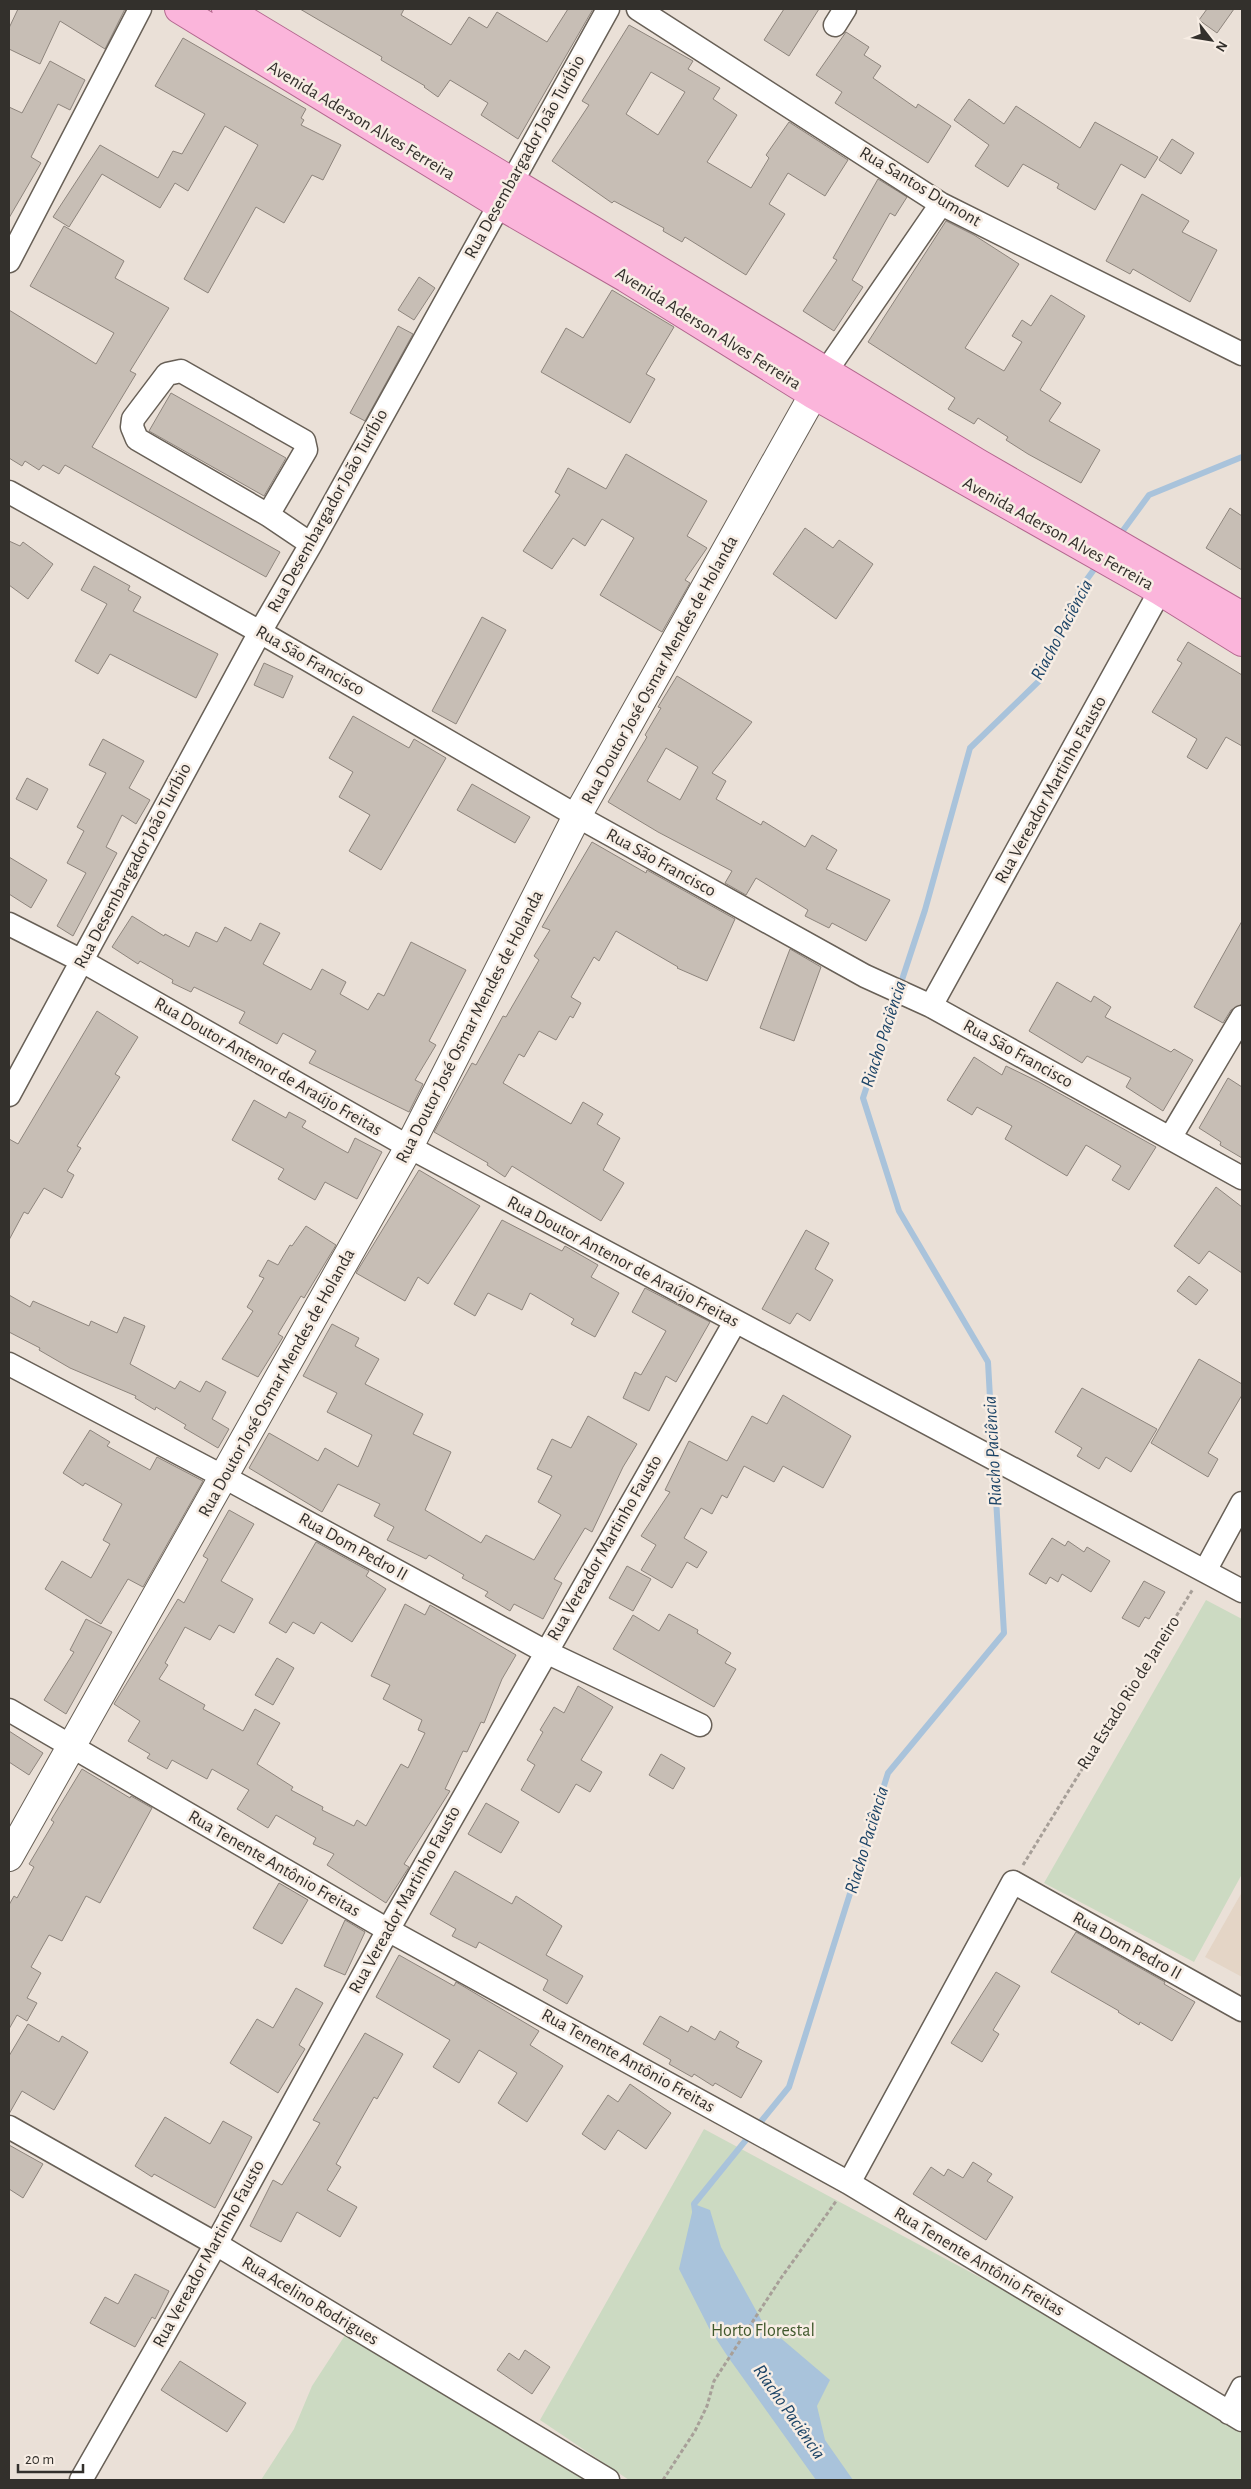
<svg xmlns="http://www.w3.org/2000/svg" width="1251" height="2489" font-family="'Alegreya Sans',sans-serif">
  <rect width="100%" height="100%" fill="#eae0d7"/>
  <!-- built -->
  <path fill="#e4d5c6" d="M1242,1892V1977L1205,1957Z"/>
  <!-- green -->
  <path fill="#ccdac2" d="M1206,1600L1242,1619V1874L1194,1962L1044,1883Z
    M704,2129L1225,2409L1242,2412V2480H629L540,2420Z
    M351,2326L593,2480H261L294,2429L312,2386Z"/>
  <!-- water -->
  <path fill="#a9c3db" d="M694,2204L710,2210L721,2247L763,2323L830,2380L817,2406L825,2440L853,2480H816L728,2357L709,2328L679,2269Z"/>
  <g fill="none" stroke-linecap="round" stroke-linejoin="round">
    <!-- stream -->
    <path stroke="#a9c3db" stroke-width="6" d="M1119,536L1149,495L1242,457
      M993,1452L988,1362L899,1211L863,1098L925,910L970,748L1039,681L1082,586L1098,564
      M695,2211L694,2204L789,2087L888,1773L1004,1633L994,1465"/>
  </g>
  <!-- building -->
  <path fill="#c7beb5" stroke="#8e857d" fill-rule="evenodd" d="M18,9H125L105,49L60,21L40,64L9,49V28Z
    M300,9H404L401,15L451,45L469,17L487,28L497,12L547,42L568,9H593L518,139L481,115L488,103L450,80L438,97L424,87L425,86L381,60L382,57Z
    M784,9H819L789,56L764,40Z
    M1207,9H1234L1217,33L1199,20Z
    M629,25L693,61L688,69L720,88L713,99L737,115L707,162L751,188L769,158L766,155L789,122L848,160L825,196L788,173L769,204L785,214L746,275L685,237L682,242L663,231L664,228L614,201L612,203L552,161L589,105L582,101ZM651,72L685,92L658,135L626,114Z
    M846,32L869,47L864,55L881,66L873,78L916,108L918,104L951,126L928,163L835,103L842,92L816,75Z
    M183,38L306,109L301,118L304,120L301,125L341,145L323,180L312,175L284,223L256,207L208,293L184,279L258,145L225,126L188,191L175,183L160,208L102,174L69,227L53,217L100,145L158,178L173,151L182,154L205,114L155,86Z
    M50,61L85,80L70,110L58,104L31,157L41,163L9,218V107L22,113Z
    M969,99L1004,124L1016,106L1080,148L1095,122L1158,157L1145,178L1121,164L1095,210L1057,188L1059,184L1023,164L1008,187L975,166L989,145L954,120Z
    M1172,139L1194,153L1181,174L1159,160Z
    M878,179L907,197L895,216L890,213L852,280L863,287L834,331L803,311L837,260L833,258Z
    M1142,194L1189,221L1182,232L1217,250L1190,302L1133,269L1130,274L1106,261Z
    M946,221L974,235L1019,264L965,348L1004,371L1022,342L1012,336L1022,320L1031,326L1051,295L1085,316L1040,390L1061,403L1049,421L1100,450L1081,483L1028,454L1006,440L1008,437L978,418L974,424L948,409L955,398L868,342Z
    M64,226L124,261L115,278L169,308L130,371L136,374L92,447L280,552L266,577L65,465L59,474L43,465L39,470L25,461L22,466L9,458V310L96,364L114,333L30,286Z
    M419,277L435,288L414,320L398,310Z
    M612,290L674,327L646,374L655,379L630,423L541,372L566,328L583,338Z
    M398,326L413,334L365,421L350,413Z
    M171,393L286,458L264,496L149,431Z
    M626,454L707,501L687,536L707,548L685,580L690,583L662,632L600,595L634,538L602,519L585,546L573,538L552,569L523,551L560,495L555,492L568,468L606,489Z
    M1230,508L1242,516V570L1206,548Z
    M805,528L833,548L839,540L873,564L836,619L773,574Z
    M9,541L20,546L23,542L53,564L28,599L9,585Z
    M94,566L130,586L128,590L141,597L133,611L218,654L196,698L110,654L98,674L75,661L107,604L81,590Z
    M482,617L506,630L456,724L432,711Z
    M1188,642L1242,675V746L1226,737L1207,769L1187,757L1197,739L1152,712L1182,663L1177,660Z
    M264,663L293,676L283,698L254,685Z
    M677,676L752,722L712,773L726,781L716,799L761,825L763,821L805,847L812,835L837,850L826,869L890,900L866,941L832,923L829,928L805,916L808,910L756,878L746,895L725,883L732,871L658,832L608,802L647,737L645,735L661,708L658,707ZM666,748L698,767L680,800L647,781Z
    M353,716L409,748L414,739L446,758L381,870L349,851L370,815L339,797L353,772L329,758Z
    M103,739L144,761L129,788L150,800L136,824L122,815L106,847L117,853L73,936L57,926L86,873L67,863L84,831L77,827L106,773L89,765Z
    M27,778L48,789L37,810L16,799Z
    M472,784L530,817L515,843L457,810Z
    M592,842L646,873L647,870L735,919L707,981L677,968L678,967L616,931L599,961L594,957L571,997L581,1003L573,1018L570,1016L556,1040L539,1031L524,1057L519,1054L503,1083L571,1124L583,1102L603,1114L597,1124L620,1138L603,1170L624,1183L601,1221L512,1166L505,1177L487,1165L488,1163L434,1132L472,1063L476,1065L503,1016L506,1017L539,960L534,956L550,930L542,927Z
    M9,857L47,880L31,908L9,894Z
    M132,916L164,936L165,934L189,947L196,932L217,942L225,927L251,941L260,923L280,933L263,964L311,990L322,969L346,982L340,994L368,1010L378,993L384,996L411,942L466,970L429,1041L436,1045L415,1080L423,1084L409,1112L309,1063L316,1051L283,1033L277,1044L239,1023L245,1012L194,987L191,992L172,983L173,980L140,961L138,964L112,947Z
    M1242,921V1004L1231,1010L1223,1023L1194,1007Z
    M790,949L821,967L794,1041L760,1028Z
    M1057,982L1091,1002L1094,996L1111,1007L1105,1017L1171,1052L1174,1049L1193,1060L1163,1111L1126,1087L1131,1078L1087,1056L1082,1063L1029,1031Z
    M97,1011L138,1037L115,1074L120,1077L77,1146L81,1148L67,1171L74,1175L62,1198L44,1188L28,1214L24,1212L9,1240V1139L18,1144Z
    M974,1057L1002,1075L1006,1066L1039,1082L1156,1147L1129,1190L1112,1180L1121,1166L1086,1145L1067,1176L1005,1139L1012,1126L977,1107L972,1115L947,1100Z
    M1228,1078L1242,1087V1158L1220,1145L1221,1142L1199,1128Z
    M254,1100L286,1118L289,1112L306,1121L302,1127L348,1153L355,1138L382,1152L357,1199L325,1182L315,1200L278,1179L284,1169L232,1140Z
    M419,1170L480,1206L428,1284L418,1277L405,1301L356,1273Z
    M1216,1187L1242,1207V1273L1209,1251L1199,1264L1174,1246Z
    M502,1220L562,1251L565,1246L598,1265L591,1277L619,1293L595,1337L571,1324L574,1319L530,1293L522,1310L488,1293L475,1316L454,1304Z
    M306,1226L336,1245L304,1298L301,1296L278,1334L283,1337L258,1377L222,1359L253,1311L247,1307L264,1278L259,1276L268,1260L278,1265L290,1245L292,1246Z
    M806,1230L829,1243L815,1269L833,1280L810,1321L797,1313L790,1324L762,1309Z
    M1189,1276L1208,1290L1196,1305L1177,1291Z
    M645,1288L710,1322L676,1382L666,1376L649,1411L623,1398L635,1372L641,1375L666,1331L632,1312Z
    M9,1295L30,1307L33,1301L89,1326L91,1321L117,1333L124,1317L145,1326L130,1364L175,1389L180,1381L200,1392L206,1381L226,1392L212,1419L229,1429L218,1448L184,1428L186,1425L156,1407L155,1410L135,1398L136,1396L70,1368L39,1350L40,1348L9,1332Z
    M332,1324L359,1338L355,1346L379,1359L365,1384L423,1414L413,1434L451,1452L425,1510L481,1543L486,1535L534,1560L561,1515L538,1502L552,1476L537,1469L552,1439L571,1448L588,1416L637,1444L623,1467L592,1532L585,1528L554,1579L562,1583L543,1619L514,1604L510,1611L485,1596L488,1592L462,1578L464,1575L429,1555L426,1559L387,1540L394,1527L374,1516L380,1504L338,1484L322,1512L249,1468L269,1433L318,1461L325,1448L358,1467L372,1435L327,1412L337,1393L303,1376Z
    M1199,1359L1242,1384V1395L1208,1453L1218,1459L1208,1477L1151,1443Z
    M1082,1388L1157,1429L1131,1472L1106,1457L1099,1469L1077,1456L1082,1448L1055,1432Z
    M783,1395L851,1436L823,1488L783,1466L774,1482L744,1466L727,1498L722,1495L712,1514L701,1508L684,1538L707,1552L697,1568L687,1562L672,1588L641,1570L656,1545L641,1536L670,1492L665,1490L689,1441L727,1461L752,1416L767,1424Z
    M90,1430L110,1442L107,1446L150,1470L157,1457L203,1481L143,1587L128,1579L101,1624L45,1589L62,1561L91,1578L110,1544L103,1540L122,1504L85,1483L83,1486L63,1473Z
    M229,1510L254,1524L221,1581L253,1599L234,1633L219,1625L210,1640L185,1627L165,1663L168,1665L159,1679L205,1705L203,1709L243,1731L255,1709L280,1723L257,1764L293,1787L291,1790L323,1807L322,1810L354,1826L357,1820L366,1826L401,1764L408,1768L425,1733L418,1730L422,1720L383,1699L390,1685L371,1676L405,1604L425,1615L430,1605L516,1655L502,1679L484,1723L481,1722L467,1752L463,1751L445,1789L450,1791L404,1864L409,1867L386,1903L327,1865L334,1854L313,1844L316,1838L276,1815L268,1828L237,1809L249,1790L212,1769L207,1779L172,1760L167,1769L147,1758L150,1754L128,1741L140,1721L114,1704L178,1599L184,1603L208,1559L203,1556Z
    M1052,1538L1065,1546L1068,1541L1084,1552L1087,1547L1110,1561L1091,1592L1062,1574L1058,1582L1050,1577L1046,1584L1029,1574Z
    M316,1542L369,1571L366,1576L386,1589L352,1642L321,1622L314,1634L293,1622L286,1633L269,1623Z
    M627,1566L651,1579L633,1611L609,1598Z
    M1144,1581L1165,1592L1149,1619L1145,1617L1139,1627L1122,1618Z
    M669,1614L698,1630L697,1633L731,1653L725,1663L736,1669L714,1707L613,1649L633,1615L659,1631Z
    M86,1619L112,1632L66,1714L44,1700L74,1652L70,1650Z
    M277,1658L294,1668L273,1705L255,1695Z
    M578,1686L613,1707L581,1760L602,1772L590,1792L576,1784L559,1813L521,1790L535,1765L527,1760L543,1732L540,1730L554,1707L564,1713Z
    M9,1731L43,1753L29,1775L9,1762Z
    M661,1754L685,1768L673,1789L649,1775Z
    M82,1769L130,1798L131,1796L152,1808L100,1903L86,1896L62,1941L49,1935L31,1967L41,1973L27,1998L37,2003L27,2021L17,2015L9,2029V1905L14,1896L17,1898L34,1867L29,1864L54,1822L51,1820Z
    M486,1803L519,1822L501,1853L468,1834Z
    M455,1871L512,1904L516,1896L562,1926L546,1955L583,1976L567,2004L543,1990L548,1980L479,1942L476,1948L452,1936L456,1929L430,1914Z
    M279,1883L308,1900L282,1944L253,1928Z
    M345,1920L365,1932L345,1975L324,1966Z
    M1076,1932L1165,1982L1164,1984L1195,2002L1172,2041L1140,2022L1139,2025L1118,2012L1119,2011L1051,1972Z
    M399,1955L454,1986L456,1982L539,2031L530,2045L563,2066L527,2122L498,2103L517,2073L479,2050L459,2083L433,2067L450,2040L376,1997Z
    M996,1972L1020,1986L993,2030L999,2034L982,2062L951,2043Z
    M296,1988L323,2003L299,2045L305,2049L278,2093L230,2063L257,2019L273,2028Z
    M660,2016L688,2032L691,2026L715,2040L720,2031L739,2042L736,2047L762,2061L741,2098L715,2083L713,2086L694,2074L692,2077L669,2064L671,2060L643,2044Z
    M28,2024L59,2042L62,2036L88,2052L54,2110L22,2091L9,2114V2056Z
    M365,2033L403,2054L377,2099L374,2097L336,2164L341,2167L327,2190L357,2207L340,2237L297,2212L281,2242L250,2226L273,2180L282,2185L320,2123L313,2120Z
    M630,2084L671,2113L646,2149L618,2130L605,2150L582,2134L608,2095L618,2102Z
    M165,2117L210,2144L223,2121L252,2137L215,2208L154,2174L152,2177L135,2166Z
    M9,2145L43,2164L23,2198L9,2189Z
    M973,2162L992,2174L987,2181L1013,2197L986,2240L913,2194L931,2167L944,2176L948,2169L963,2178Z
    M135,2274L169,2291L155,2319L152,2317L135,2347L90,2323L105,2297L118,2304Z
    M525,2350L550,2367L532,2394L497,2370L509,2353L519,2360Z
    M180,2361L246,2403L227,2432L161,2390Z"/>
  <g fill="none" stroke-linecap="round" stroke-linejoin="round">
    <!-- minor casing -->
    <g stroke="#686057" stroke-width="25">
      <path id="minor" d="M638,9L941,204L1242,354
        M835,25L845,9
        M9,261L140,9
        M827,370L941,204
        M9,492L260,632L577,816L865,976L931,1006L1242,1178
        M268,515L306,450L304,441L188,375L181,371L167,374L133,419L132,427L137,439L268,515L311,544
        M9,924L82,961L409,1147L1242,1591
        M931,1006L1160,591L1171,578
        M9,1095L260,632L311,544L608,9
        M1170,1138L1242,1017
        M9,1364L224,1477L546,1652L700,1725
        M1205,1571L1242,1503
        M9,1710L388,1930L849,2183L1242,2420
        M9,2127L216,2244L608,2480
        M849,2183L1013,1882L1242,2010
        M1229,2413L1242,2388
        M81,2480L216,2244L388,1930L735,1322"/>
    </g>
    <!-- tertiary casing -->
    <g stroke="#686057" stroke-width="30">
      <path id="tertiary" d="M9,1857L409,1147L577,816L825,374"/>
    </g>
    <!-- primary casing -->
    <g stroke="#b3678e" stroke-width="30">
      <path id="primary" d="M179,9L498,204L626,278L814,395L1160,591L1242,642
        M226,9L978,463L1242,616"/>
    </g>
    <!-- path -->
    <path stroke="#a79f98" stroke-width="3" stroke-dasharray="4 2.5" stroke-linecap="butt" d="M1023,1865L1193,1589
      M663,2480L695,2431L707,2406L714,2381L781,2278L837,2200"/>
    <!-- minor -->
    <use href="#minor" stroke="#fff" stroke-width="22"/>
    <!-- tertiary -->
    <use href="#tertiary" stroke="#fff" stroke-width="28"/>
    <!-- primary -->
    <use href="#primary" stroke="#fbb5db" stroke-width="28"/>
  </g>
  <g text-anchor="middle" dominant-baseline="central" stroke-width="5" stroke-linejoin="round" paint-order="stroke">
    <!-- street labels -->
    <g font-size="18" fill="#33302c" stroke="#f7ede4">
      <text transform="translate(361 121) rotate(31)">Avenida Aderson Alves Ferreira</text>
      <text transform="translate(525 157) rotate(-61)">Rua Desembargador João Turíbio</text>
      <text transform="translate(920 187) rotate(31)">Rua Santos Dumont</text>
      <text transform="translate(708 329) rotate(32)">Avenida Aderson Alves Ferreira</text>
      <text transform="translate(328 511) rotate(-61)">Rua Desembargador João Turíbio</text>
      <text transform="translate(1058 534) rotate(29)">Avenida Aderson Alves Ferreira</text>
      <text transform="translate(310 661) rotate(30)">Rua São Francisco</text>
      <text transform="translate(660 670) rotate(-61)">Rua Doutor José Osmar Mendes de Holanda</text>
      <text transform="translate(1051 790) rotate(-61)">Rua Vereador Martinho Fausto</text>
      <text transform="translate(661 863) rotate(29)">Rua São Francisco</text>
      <text transform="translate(133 866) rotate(-62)">Rua Desembargador João Turíbio</text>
      <text transform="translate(470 1027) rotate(-63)">Rua Doutor José Osmar Mendes de Holanda</text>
      <text transform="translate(1018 1054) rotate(29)">Rua São Francisco</text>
      <text transform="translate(268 1067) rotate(30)">Rua Doutor Antenor de Araújo Freitas</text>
      <text transform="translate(623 1262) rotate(28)">Rua Doutor Antenor de Araújo Freitas</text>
      <text transform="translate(277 1383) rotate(-61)">Rua Doutor José Osmar Mendes de Holanda</text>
      <text transform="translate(353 1547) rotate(29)">Rua Dom Pedro II</text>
      <text transform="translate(605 1548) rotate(-60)">Rua Vereador Martinho Fausto</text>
      <text transform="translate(1129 1693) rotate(-58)">Rua Estado Rio de Janeiro</text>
      <text transform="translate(274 1864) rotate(30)">Rua Tenente Antônio Freitas</text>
      <text transform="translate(405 1900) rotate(-61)">Rua Vereador Martinho Fausto</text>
      <text transform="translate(1127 1946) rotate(29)">Rua Dom Pedro II</text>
      <text transform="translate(628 2061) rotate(29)">Rua Tenente Antônio Freitas</text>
      <text transform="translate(209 2254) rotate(-61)">Rua Vereador Martinho Fausto</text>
      <text transform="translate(979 2262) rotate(31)">Rua Tenente Antônio Freitas</text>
      <text transform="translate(310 2301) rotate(31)">Rua Acelino Rodrigues</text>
    </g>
    <!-- park labels -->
    <g font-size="18" fill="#41592d" stroke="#f7ede4">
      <text x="763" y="2331">Horto Florestal</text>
    </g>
    <!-- water labels -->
    <g font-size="19" font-style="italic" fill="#1c4467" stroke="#f7ede4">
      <text transform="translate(1062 630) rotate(-62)">Riacho Paciência</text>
      <text transform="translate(884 1034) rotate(-72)">Riacho Paciência</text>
      <text transform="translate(993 1451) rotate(-93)">Riacho Paciência</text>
      <text transform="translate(867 1840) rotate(-73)">Riacho Paciência</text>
      <text transform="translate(789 2412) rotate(55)">Riacho Paciência</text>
    </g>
  </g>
  <!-- border -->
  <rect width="1251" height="2489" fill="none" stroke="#33302c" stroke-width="20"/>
  <!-- north arrow -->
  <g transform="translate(1211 40) rotate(121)" stroke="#f7ede4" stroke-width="4" paint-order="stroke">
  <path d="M0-4L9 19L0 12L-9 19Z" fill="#33302c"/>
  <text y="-8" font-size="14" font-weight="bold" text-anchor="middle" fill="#33302c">N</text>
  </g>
  <!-- scale -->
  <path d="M18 2464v8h65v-8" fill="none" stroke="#33302c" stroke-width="2.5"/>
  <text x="25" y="2464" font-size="15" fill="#33302c" stroke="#f7ede4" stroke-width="4" paint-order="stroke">20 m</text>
</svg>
